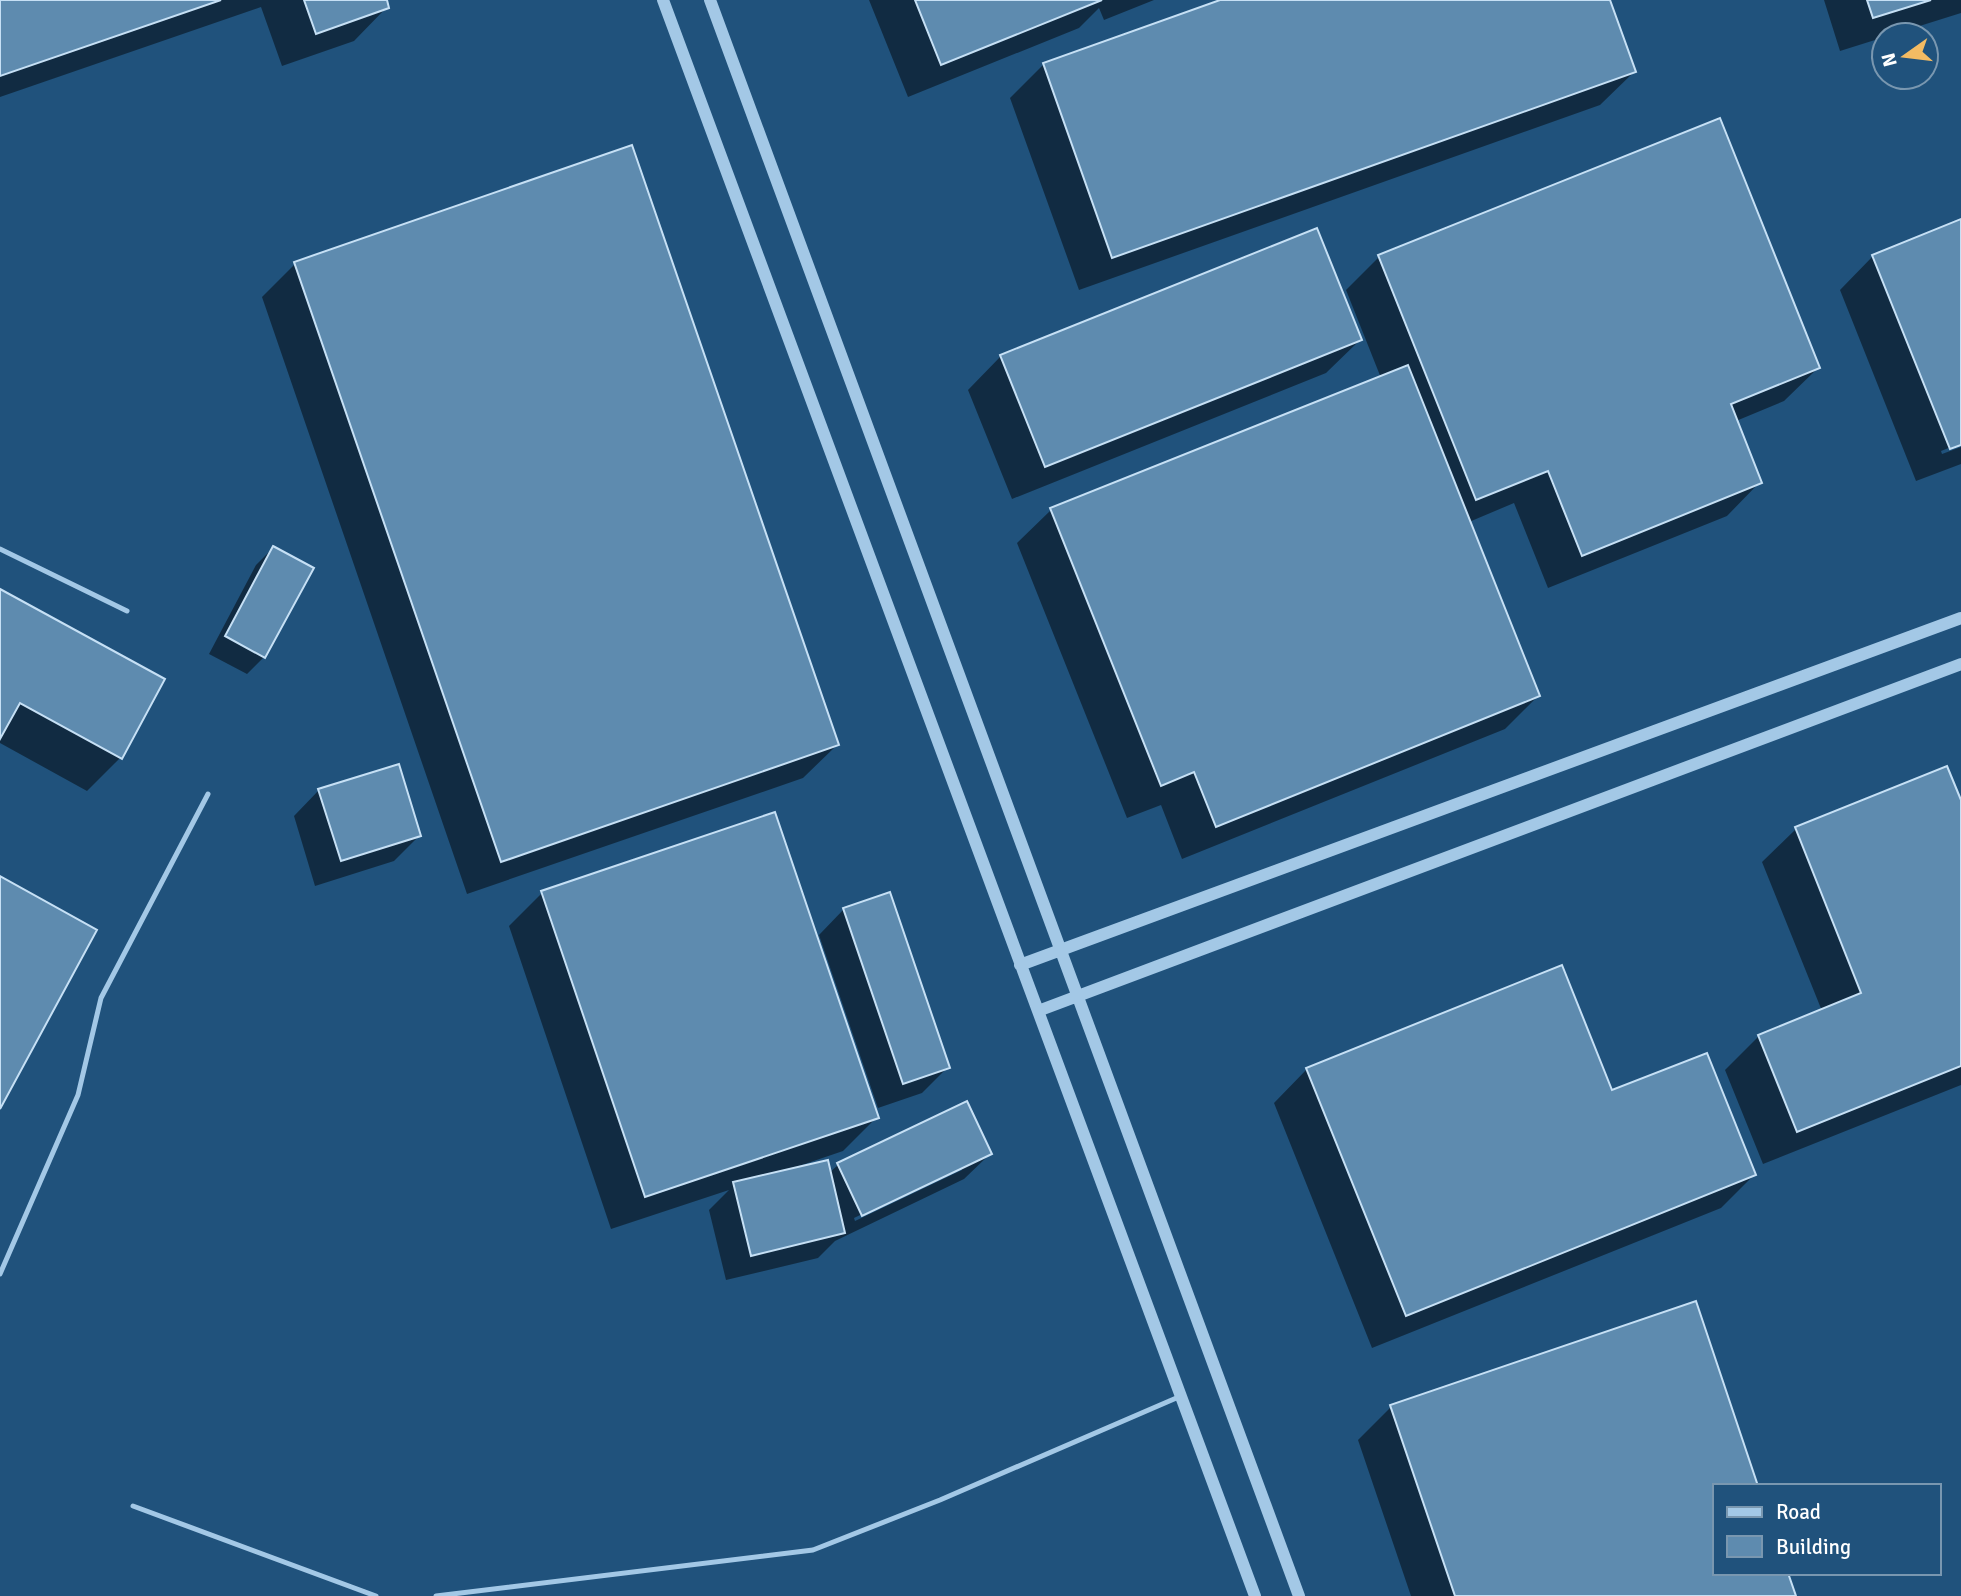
<svg xmlns="http://www.w3.org/2000/svg" width="1961" height="1596" font-family="Signika,sans-serif">
  <rect width="100%" height="100%" fill="#20527c"/>
  <!-- shadow -->
  <path fill="#0007" fill-rule="evenodd" d="M0,0H385L387,7L354,41L282,66L261,7L0,97Z
    M869,0H1154L1104,20L1099,8L1079,28L908,97Z
    M1225,0H1608L1634,72L1600,105L1079,290L1010,98L1044,64Z
    M1824,0H1961V13L1840,51Z
    M1961,221V443L1941,451L1942,454L1961,447V464L1916,481L1840,290L1873,256Z
    M1379,257L1818,368L1784,401L1736,421L1760,482L1727,516L1548,588L1514,503L1469,522L1538,696L1505,729L1182,859L1161,805L1127,818L1017,543L1051,510L1381,378L1346,290Z
    M295,264L837,745L803,778L467,894L262,297Z
    M1360,340L1326,373L1012,499L968,390L1001,356Z
    M273,548L264,657L247,674L209,654L256,565Z
    M0,591L120,758L87,791L0,743Z
    M319,790L419,836L394,861L315,886L294,816Z
    M1961,805V1085L1763,1164L1725,1070L1759,1036L1822,1011L1762,862L1796,829Z
    M542,893L877,1117L843,1151L799,1166L800,1168L829,1173L838,1165L990,1154L964,1179L835,1241L818,1258L726,1280L709,1210L729,1190L611,1229L509,926ZM962,1166V1170L855,1221L854,1218Z
    M844,909L948,1067L922,1093L878,1108L819,935Z
    M1307,1069L1611,1093L1754,1175L1721,1208L1372,1348L1274,1103Z
    M1391,1407L1714,1486V1573L1794,1596H1411L1358,1440Z"/>
  <!-- building -->
  <path fill="#5e8baf" stroke="#c6e0f5" stroke-width="2" d="M0,0H221L0,76Z
    M304,0H387L389,8L316,34Z
    M915,0H1102L941,65Z
    M1220,0H1610L1636,72L1112,258L1043,63Z
    M1867,0H1931L1873,18Z
    M1720,118L1820,368L1731,404L1762,483L1582,556L1548,471L1476,500L1378,255Z
    M632,145L839,745L501,862L294,262Z
    M1961,219V445L1950,449L1872,255Z
    M1317,228L1362,340L1045,467L1000,355Z
    M1408,365L1540,696L1216,827L1194,772L1161,786L1050,508Z
    M273,546L314,568L265,658L225,636Z
    M0,589L165,679L122,759L20,703L0,739Z
    M399,764L421,836L341,861L318,789Z
    M1947,766L1961,800V1066L1797,1132L1758,1035L1861,993L1795,827Z
    M775,812L879,1118L645,1197L541,891Z
    M0,876L97,930L0,1109Z
    M890,892L950,1068L903,1084L843,908Z
    M1562,965L1612,1090L1707,1053L1756,1175L1406,1316L1306,1068Z
    M967,1101L992,1154L862,1216L837,1163Z
    M828,1160L845,1233L751,1256L733,1182Z
    M1696,1301L1758,1486H1714V1573H1788L1796,1596H1455L1390,1405Z"/>
  <g fill="none" stroke-linecap="round" stroke-linejoin="round">
    <!-- service -->
    <path stroke="#a3c8e6" stroke-width="5" d="M0,549L127,611
      M0,1274L78,1095L101,998L208,794
      M133,1506L376,1596
      M436,1596L813,1550L940,1500L1181,1396"/>
    <!-- tertiary -->
    <path stroke="#a3c8e6" stroke-width="12" d="M663,0L1255,1596
      M710,0L1299,1596
      M1020,965L1961,618
      M1038,1011L1961,664"/>
  </g>
  <!-- legend -->
  <rect x="1713" y="1484" width="228" height="91" fill="#20527c" stroke="#7997b0" stroke-width="2"/>
  <rect x="1727" y="1507" width="35" height="10" fill="#a3c8e6" stroke="#7997b0" stroke-width="2"/>
  <text x="1776" y="1519" font-size="21" fill="#ffffff">Road</text>
  <rect x="1727" y="1536" width="35" height="21" fill="#5e8baf" stroke="#7997b0" stroke-width="2"/>
  <text x="1776" y="1554" font-size="21" fill="#ffffff">Building</text>
  <!-- north arrow -->
  <g transform="translate(1905 56) rotate(256)"><circle r="33" fill="#20527c" stroke="#7997b0" stroke-width="2"/>
  <path d="M0-5L12 26L0 18L-12 26Z" fill="#f3bb63"/>
  <text y="-10" font-size="19" font-weight="bold" text-anchor="middle" fill="#ffffff">N</text>
  </g>
</svg>
